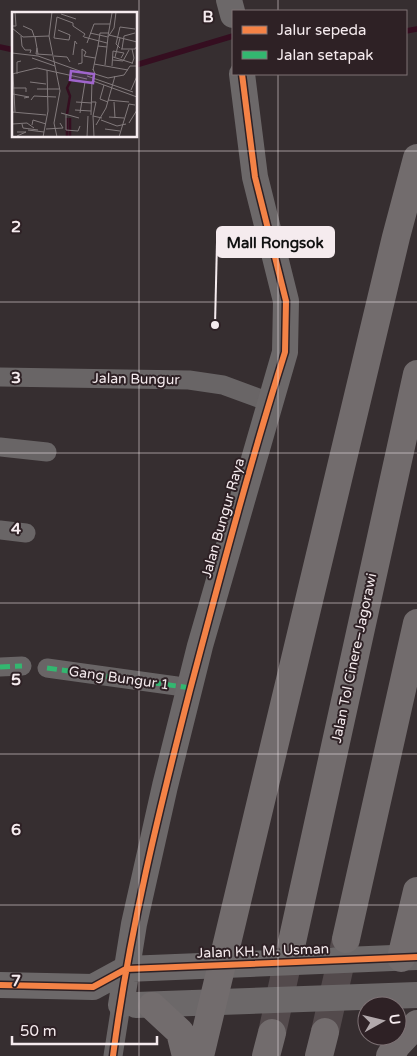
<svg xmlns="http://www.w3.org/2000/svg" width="417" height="1056" font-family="'Varela Round',sans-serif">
  <rect width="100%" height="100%" fill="#362e30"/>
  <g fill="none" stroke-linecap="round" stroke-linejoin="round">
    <!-- stream -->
    <path stroke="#350e20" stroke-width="5.5" d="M406,31L417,29
      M0,47L14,50
      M136,65L233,36"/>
    <!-- highway-tunnel -->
    <path stroke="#534a4c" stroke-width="28" stroke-dasharray="28 14" stroke-linecap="butt" d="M325,1032L346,939
      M272,1033L292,942"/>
    <!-- street -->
    <path stroke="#696566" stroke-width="19" d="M0,377L189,380L223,385L269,402
      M0,447L47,452
      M0,530L26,533
      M0,667L22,666
      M47,668L191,688
      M113,1056L121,1005"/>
    <!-- secondary -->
    <path stroke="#6c6869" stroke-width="26" d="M229,0L233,15
      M0,985L93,987L126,969L417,957
      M121,1005L134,924L165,786L200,646L285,352L286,301L255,177L242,74
      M136,1005L417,995"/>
    <!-- highway -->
    <path stroke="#726c6d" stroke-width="28" d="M346,939L417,623
      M292,942L417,374
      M401,958L417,891
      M152,1006L180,1032L186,1056
      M200,1056L396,237L417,158
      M266,1056L272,1033
      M319,1056L325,1032
      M390,1056L397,1045L417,1024"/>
    <!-- quiet -->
    <path stroke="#33b770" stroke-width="5" stroke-dasharray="10 5" stroke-linecap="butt" d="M0,667L22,666
      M47,668L191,688"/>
    <!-- cycleway casing -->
    <g stroke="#2e2125" stroke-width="9">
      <path id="cycleway" d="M0,985L93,987L126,969L417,957
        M113,1056C129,932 159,811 190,690C220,577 250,463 285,352L286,301L255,177L242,74"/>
    </g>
    <!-- cycleway -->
    <use href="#cycleway" stroke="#f48246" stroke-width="6"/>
  </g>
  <!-- grid -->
  <path fill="none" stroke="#f5ebee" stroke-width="1" stroke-opacity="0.55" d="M139,0V1056M278,0V11M278,74V1056M0,151H417M0,302H417M0,453H417M0,603H417M0,754H417M0,905H417"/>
  <g text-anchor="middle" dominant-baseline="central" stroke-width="4" stroke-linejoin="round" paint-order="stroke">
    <!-- street labels -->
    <g font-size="14" fill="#f5ebee" stroke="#2e2125">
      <text transform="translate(136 379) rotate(1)">Jalan Bungur</text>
      <text transform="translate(223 518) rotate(-74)">Jalan Bungur Raya</text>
      <text transform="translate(354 658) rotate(-78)">Jalan Tol Cinere–Jagorawi</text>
      <text transform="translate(119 678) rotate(8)">Gang Bungur 1</text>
      <text transform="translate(263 951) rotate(-2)">Jalan KH. M. Usman</text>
    </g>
  </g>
  <!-- overview -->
  <g transform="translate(12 12)">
    <rect width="125" height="125" fill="#362e30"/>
    <path fill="none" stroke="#350e20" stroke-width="2.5" d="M55,102L58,84L55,76L60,66M55,125V106M58,125V106"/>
    <path fill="none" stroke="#827a7c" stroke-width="1" d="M40,0L37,24L48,79L42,111L45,125M49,2L64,7M0,14H4L3,0M11,14L20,18L22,24M61,14L73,22L71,25M108,15L123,17M0,16L11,25L37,24M46,18L58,23L57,28L42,26L45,5L61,11V14M78,21L96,25M97,23L125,30M9,24L10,34L13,38H19L18,41M96,24L100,1M23,25L26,42M72,25L95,31M75,31L82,12H98M86,34L88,21H97M25,36L24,42L40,43M108,36L104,32L108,15M109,37H123L125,34M110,37L112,24L123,21M74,40L72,44L83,46M0,41L26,44L79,63M61,43L63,29L65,32M42,44L55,45L58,50M101,45L120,51M103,45L108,26M20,46L43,54M101,48L111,49L117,38M66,52L70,51V37L74,40M82,52L116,58M120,52L122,46L120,37M93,53L96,25L102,16L104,0M100,54L101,39L112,41L109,46M81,57L83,62L96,66L112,63L118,54H125M81,58L86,34L95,35M0,62L25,56L75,67M1,62L3,100M5,62V50L9,49M75,64L121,80M81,69L125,85M18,70L34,72M92,73L88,87L96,90M1,76H14V80M25,77H47M119,78L125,64M1,82L17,85L12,86M19,88L22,84L44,85M96,88L117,90M64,90L80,91M80,90H84L81,104L90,106M102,90L103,106M63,98L79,99M0,100L34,103M49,101L67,106M68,101L73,70M54,103V118L66,119L68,114M79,103L80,69M81,104L82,125M97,105L112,106M89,108L105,114L114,112M117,111L125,98M0,112L15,111L22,116M10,112L11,116L26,118M20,113L21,108L34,112M84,113L94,96L103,64M34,117L51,116L48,111M93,117L108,119M16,118L32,120M5,120H14L5,124M31,125L36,99L35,58M75,125L76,104M107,125L117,92L123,93"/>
    <path fill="#a065cd" fill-opacity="0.15" stroke="#a065cd" stroke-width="2.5" d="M59,59L82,62L81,71L58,68Z"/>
    <rect width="125" height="125" fill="none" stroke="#f5ebee" stroke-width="2.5"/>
  </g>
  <g font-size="16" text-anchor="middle" font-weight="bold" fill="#f5ebee" stroke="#2e2125" stroke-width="4" stroke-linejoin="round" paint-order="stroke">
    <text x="208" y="22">B</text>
    <text x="16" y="232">2</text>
    <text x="16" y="383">3</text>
    <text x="16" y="534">4</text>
    <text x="16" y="685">5</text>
    <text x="16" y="835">6</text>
    <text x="16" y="986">7</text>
  </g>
  <!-- callouts -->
  <path fill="none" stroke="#f5ebee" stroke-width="2" d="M215 325L217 242"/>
  <circle fill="#f5ebee" stroke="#2e2125" stroke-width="2" cx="215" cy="325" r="5"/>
  <rect fill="#f5ebee" stroke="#f5ebee" stroke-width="2" x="217" y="227" width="117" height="30" rx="5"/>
  <g font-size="15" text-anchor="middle" font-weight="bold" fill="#111">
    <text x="275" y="248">Mall Rongsok</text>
  </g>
  <!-- legend -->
  <rect x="232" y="10" width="175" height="65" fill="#2e2125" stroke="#7e7275"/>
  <rect x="242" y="26" width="25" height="8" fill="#f48246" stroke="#7e7275"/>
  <text x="277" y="35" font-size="15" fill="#f5ebee">Jalur sepeda</text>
  <rect x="242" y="51" width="25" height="8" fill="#33b770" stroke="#7e7275"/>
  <text x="277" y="60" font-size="15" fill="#f5ebee">Jalan setapak</text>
  <!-- north arrow -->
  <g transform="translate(382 1021) rotate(82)"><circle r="24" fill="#2e2125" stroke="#7e7275"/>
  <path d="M0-4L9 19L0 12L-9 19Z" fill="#b2a9ac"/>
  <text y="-8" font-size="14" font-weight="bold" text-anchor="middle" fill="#f5ebee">U</text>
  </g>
  <!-- scale -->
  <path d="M12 1036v8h145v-8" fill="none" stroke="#f5ebee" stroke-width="2.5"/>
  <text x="20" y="1036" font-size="15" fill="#f5ebee" stroke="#2e2125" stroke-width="4" paint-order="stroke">50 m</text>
</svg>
